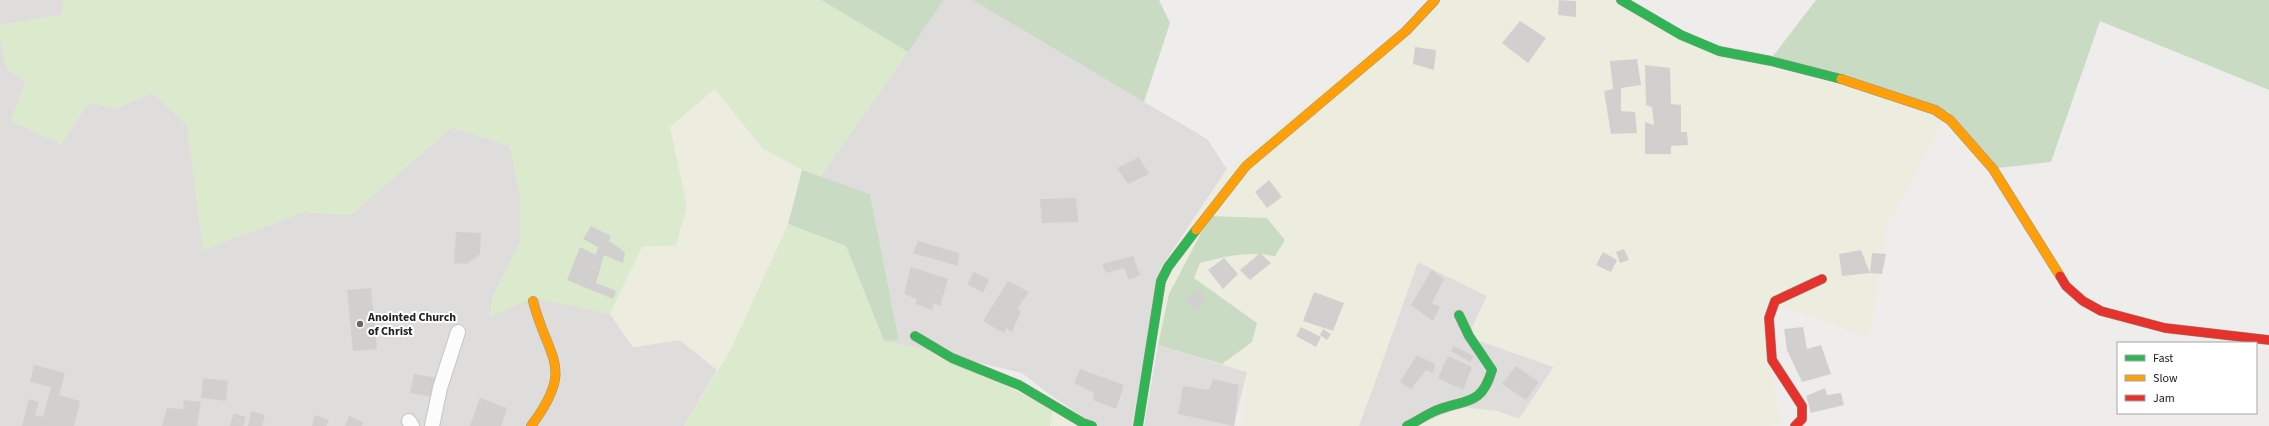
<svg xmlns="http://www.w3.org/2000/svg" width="2269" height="426" font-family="'Source Sans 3',sans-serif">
  <rect width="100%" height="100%" fill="#efedeb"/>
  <!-- residential -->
  <path fill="#dedddc" d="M0,0H63V15L0,25Z
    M944,0H972L1207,139L1227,169L1160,269L1132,426H1096L1045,391L1022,373L884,341L899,339L870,194L820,177Z
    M0,37L7,69L26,81L11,121L61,144L89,102L115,109L152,93L187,124L203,250L304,212L350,215L452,127L510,146L520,194V243L492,298L533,296L610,314L633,347L680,340L717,370L684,426H0Z
    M1418,262L1487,296L1468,337L1554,367L1519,419L1497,411L1413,426H1359Z
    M1158,345L1247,372L1234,426H1144Z"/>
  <!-- farmland -->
  <path fill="#eceddf" d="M1431,0H1614L1716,54L1949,112L1888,224L1869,338L1771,302L1769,363L1781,422L1768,426H1413L1462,407L1497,411L1519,419L1554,367L1468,337L1487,296L1418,262L1359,426H1242L1247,372L1158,345L1160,269L1227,169L1416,15Z
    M716,89L762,148L802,170L788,224L732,347L717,370L680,340L633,347L610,314L642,247L687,206L670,127Z
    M1053,409L1086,426H1050Z"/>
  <!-- grass -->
  <path fill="#dbe9cd" d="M63,0H821L908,52L820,177L802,170L762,148L715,89L670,127L687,206L676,245L642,247L610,314L534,298L490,316L492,298L520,243V194L510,146L452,127L350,215L304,212L203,250L187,124L152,93L115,109L89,102L61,144L10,121L26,81L7,69L0,37V25L62,15Z
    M788,224L846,246L884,341L937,352L1053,409L1050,426H684L732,347Z"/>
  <!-- forest -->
  <path fill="#cadbc3" d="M821,0H944L908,52Z
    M972,0H1159L1170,23L1144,102Z
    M1816,0H2269V90L2100,21L2051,162L1997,168L1949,112L1773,56Z
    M802,170L870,194L899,340L884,341L846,246L788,224Z
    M1210,216L1267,218L1285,240L1275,256C1249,251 1226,256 1200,263L1194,278L1257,323L1252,342L1222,364L1158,345L1169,294Z"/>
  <!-- building -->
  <path fill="#d2d0ce" d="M1559,0L1576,1V17L1558,15Z
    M1520,21L1546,38L1528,63L1502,43Z
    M1415,47L1436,50L1434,70L1413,64Z
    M1637,59L1641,85L1621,88V111L1635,112L1637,133L1611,134L1604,91L1613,89L1610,61Z
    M1645,65L1670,68L1671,104L1681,105V132H1687L1688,145L1671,146V154H1645V122L1654,125L1652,107L1646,105Z
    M1139,157L1149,174L1128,184L1117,168Z
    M1269,180L1282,197L1267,208L1255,192Z
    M1076,198L1078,222L1042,223L1040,199Z
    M591,226L611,236L609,241L625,252L623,263L604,255L596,283L616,291L613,299L567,280L580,247L596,255L598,247L583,239Z
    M456,232L481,233L480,254L467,264L454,263Z
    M918,241L959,253L958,266L913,253Z
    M1624,249L1629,260L1620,263L1616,252Z
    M1861,250L1870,273L1842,276L1839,254Z
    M1603,252L1617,260L1611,272L1596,265Z
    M1260,253L1271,263L1250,280L1240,270Z
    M1872,253L1886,254L1882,274L1870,273Z
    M1133,256L1140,275L1129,280L1124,268L1106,273L1102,264Z
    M1224,258L1238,274L1223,289L1208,270Z
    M911,267L948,279L940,306L934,303L932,310L916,304L917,299L904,294Z
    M1432,270L1444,279L1432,303L1440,307L1433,321L1411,305Z
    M974,272L989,280L983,293L967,284Z
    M1008,281L1029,292L1017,309L1021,311L1012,332L1006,328L1004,333L983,321Z
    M371,288L377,349L353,351L347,290Z
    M1200,290L1207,300L1195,310L1186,299Z
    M1314,292L1344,303L1333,331L1303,321Z
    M1301,327L1321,337L1316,347L1296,336Z
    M1803,327L1807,349L1821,345L1831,374L1802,382L1787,350L1784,329Z
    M1323,329L1331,334L1327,340L1320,335Z
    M1454,346L1474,356L1470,362L1451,351Z
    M1417,355L1435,364L1433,373L1426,370L1411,389L1400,382Z
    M1448,356L1472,367L1463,390L1438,378Z
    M34,365L65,373L59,395L80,401L74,426H22L29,399L39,402L35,415L43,417L51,387L30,382Z
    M1516,366L1539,382L1526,400L1502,384Z
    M1080,369L1124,385L1116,409L1093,400L1094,393L1074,383Z
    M414,374L438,378L435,397L410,393Z
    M203,378L228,381L226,401L201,398Z
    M1213,379L1239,385L1234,426L1178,414L1183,386L1209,390Z
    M1825,388L1827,395L1841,393L1844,405L1811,413L1806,396Z
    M480,398L507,408L501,426H470Z
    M184,400L201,402L197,426H162L167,408L183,409Z
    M251,411L265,415L262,426H248Z
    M234,413L246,417L243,426H230Z
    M315,415L329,420L326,426H312Z
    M349,416L363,422L362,426H345Z"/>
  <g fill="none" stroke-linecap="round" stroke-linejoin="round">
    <!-- street casing -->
    <g stroke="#c6c5c4" stroke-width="16">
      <path id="street" d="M409,421L412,426
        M432,426L440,388L458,332"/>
    </g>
    <!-- fast casing -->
    <g stroke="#959784" stroke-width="10">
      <path id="fast" d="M1621,0L1681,35L1719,51L1771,61L1841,79
        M915,336L952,358L1019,385L1083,423L1092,426
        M1138,426L1161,281L1168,267L1196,230
        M1407,426C1418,421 1428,413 1440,409C1469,399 1482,404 1492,370L1469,336L1459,315"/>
    </g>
    <!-- slow casing -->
    <g stroke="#959784" stroke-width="10">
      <path id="slow" d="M1841,79L1935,110L1950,120L1993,169L2060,276
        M1196,230L1246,166L1406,31L1435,0
        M531,426C576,366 548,360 533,301"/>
    </g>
    <!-- jam casing -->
    <g stroke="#959784" stroke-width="10">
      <path id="jam" d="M2060,276L2066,286L2083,301L2101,311L2165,328L2269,340
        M1795,426L1802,419V406L1772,360L1769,318L1775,301L1822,279"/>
    </g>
    <!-- street -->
    <use href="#street" stroke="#fdfcfc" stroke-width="14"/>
    <!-- fast -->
    <use href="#fast" stroke="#30b455" stroke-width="9"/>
    <!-- slow -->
    <use href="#slow" stroke="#ff9f0a" stroke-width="9"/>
    <!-- jam -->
    <use href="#jam" stroke="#e5322d" stroke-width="9"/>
  </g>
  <!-- markers -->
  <circle fill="#696868" stroke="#fff" stroke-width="1.5" cx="360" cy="324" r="4"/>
  <g text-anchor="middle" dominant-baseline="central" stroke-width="4" stroke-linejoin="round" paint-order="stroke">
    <!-- poi labels -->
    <g font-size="12" font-weight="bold" fill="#212121" stroke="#fff" text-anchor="start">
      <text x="368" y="317">Anointed Church<tspan x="368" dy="14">of Christ</tspan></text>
    </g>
  </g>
  <!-- legend -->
  <rect x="2117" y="342" width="140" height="72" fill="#ffffff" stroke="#a6a6a6"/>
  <rect x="2125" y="355" width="20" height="6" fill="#30b455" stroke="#a6a6a6"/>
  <text x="2153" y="362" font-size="12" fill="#212121">Fast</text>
  <rect x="2125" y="375" width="20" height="6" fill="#ff9f0a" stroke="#a6a6a6"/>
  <text x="2153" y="382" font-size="12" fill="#212121">Slow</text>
  <rect x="2125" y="395" width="20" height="6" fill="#e5322d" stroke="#a6a6a6"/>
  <text x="2153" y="402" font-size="12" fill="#212121">Jam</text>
</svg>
